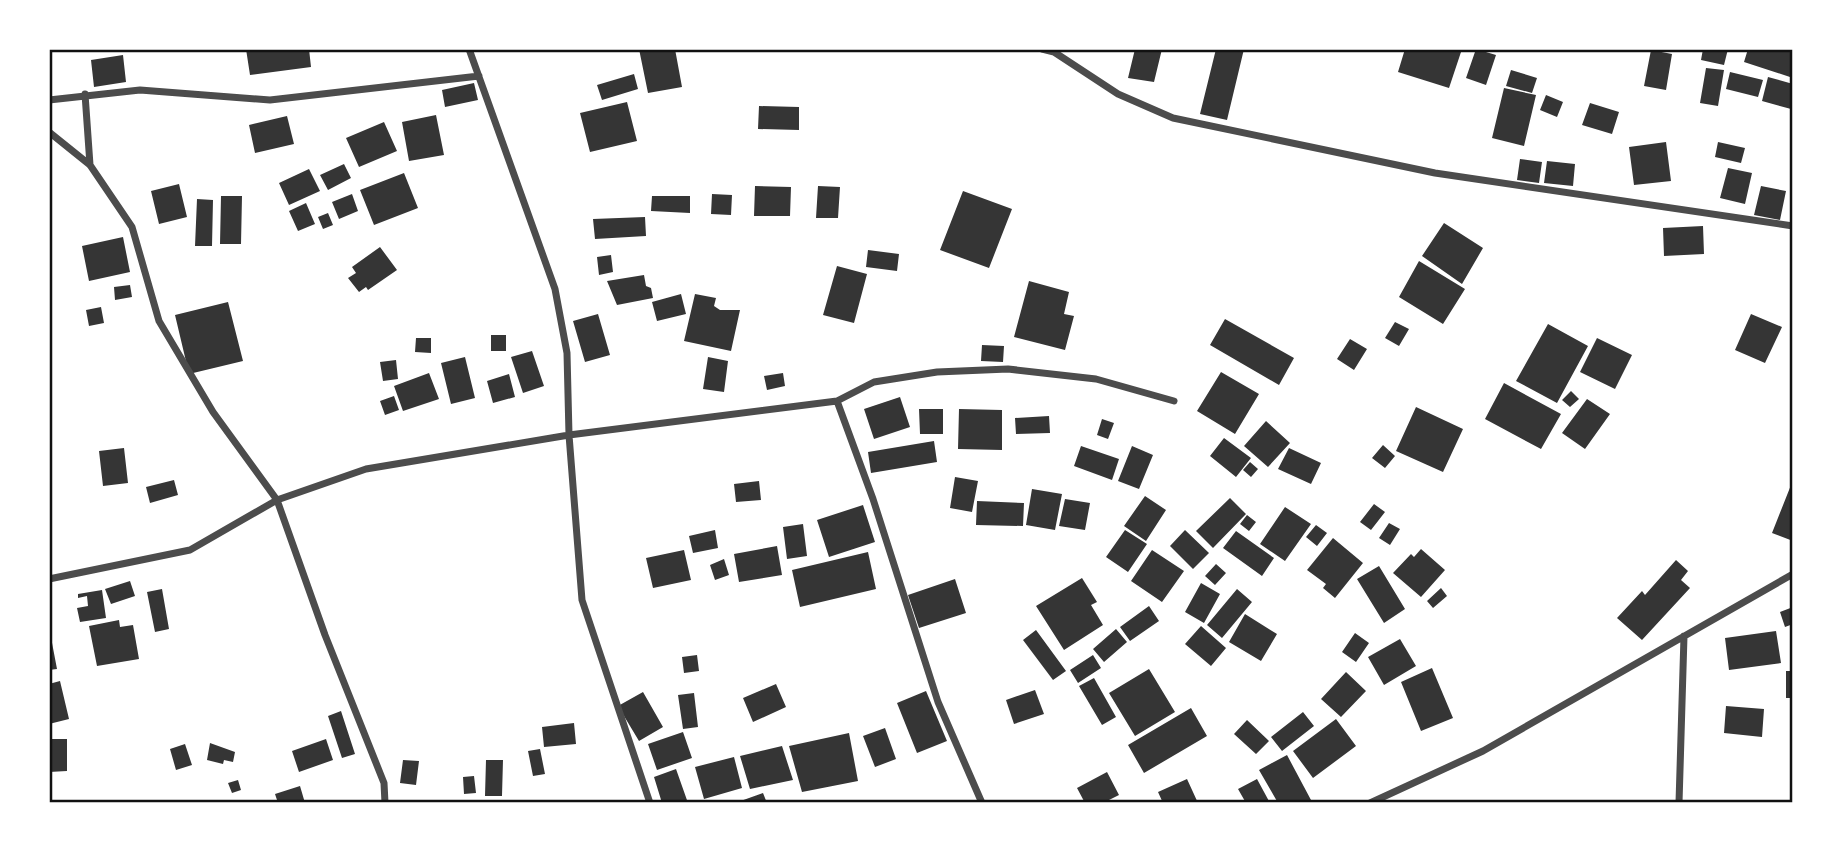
<svg xmlns="http://www.w3.org/2000/svg" width="1842" height="852" font-family="Figtree,sans-serif">
  <rect width="100%" height="100%" fill="#fff"/>
  <!-- building -->
  <path fill="#353535" d="M246,49H309L311,67L250,75Z
    M639,49H675L682,87L648,93Z
    M1135,49H1162L1154,82L1128,78Z
    M1216,49H1244L1227,120L1200,114Z
    M1405,49H1462L1449,88L1398,72Z
    M1476,49L1496,55L1486,85L1466,78Z
    M1703,49H1728L1724,65L1701,60Z
    M1748,49H1793V78L1744,62Z
    M1651,50L1672,54L1666,90L1644,86Z
    M123,55L126,82L94,87L91,60Z
    M1706,68L1724,70L1718,106L1700,103Z
    M1511,70L1537,78L1532,93L1506,86Z
    M1730,72L1763,80L1758,97L1726,89Z
    M634,74L638,89L602,100L597,85Z
    M1768,77L1793,84L1791,109L1762,101Z
    M474,83L478,100L445,107L442,90Z
    M1504,88L1536,95L1524,146L1492,138Z
    M1546,95L1563,102L1557,117L1540,110Z
    M627,102L637,141L590,152L580,113Z
    M1590,103L1619,112L1612,134L1582,125Z
    M759,106L799,107V130L758,129Z
    M436,115L444,155L409,161L402,122Z
    M287,116L294,144L255,153L249,125Z
    M384,122L397,151L359,167L346,138Z
    M1666,142L1671,181L1634,185L1629,147Z
    M1718,142L1745,148L1741,163L1715,157Z
    M1520,159L1542,162L1539,183L1517,180Z
    M1547,161L1575,164L1573,186L1544,183Z
    M344,164L351,178L328,190L320,175Z
    M1728,168L1752,173L1745,204L1720,198Z
    M309,169L320,191L289,205L279,183Z
    M404,173L418,208L374,225L360,190Z
    M179,184L187,217L159,224L151,191Z
    M755,186L791,187L790,216H754Z
    M818,186L840,187L838,218H816Z
    M1761,186L1786,191L1780,220L1754,215Z
    M963,191L1012,209L989,268L940,250Z
    M352,194L358,211L339,219L332,202Z
    M712,194L732,195L731,215L711,214Z
    M221,196H242L241,244H220Z
    M652,196H690V213L651,211Z
    M197,199L213,200L212,246H195Z
    M306,203L315,224L298,231L289,211Z
    M328,213L333,225L323,229L318,217Z
    M645,217L646,236L595,239L593,219Z
    M1444,223L1483,248L1462,284L1422,256Z
    M1703,226L1704,254L1664,256L1663,228Z
    M123,237L130,272L89,281L82,246Z
    M380,247L397,270L368,290L366,287L359,292L348,278L356,273L352,267Z
    M868,250L899,254L897,271L866,267Z
    M611,255L613,272L599,275L597,257Z
    M1419,261L1465,289L1443,324L1399,297Z
    M837,266L867,274L854,323L823,315Z
    M644,275L646,286L651,288L653,298L617,305L607,281Z
    M1029,281L1069,292L1064,314L1074,316L1065,350L1014,337Z
    M130,285L132,297L115,300L114,287Z
    M681,294L686,314L657,321L652,302Z
    M695,294L716,298L714,306L720,310H740L731,351L684,341Z
    M228,302L243,361L189,374L175,315Z
    M101,307L104,323L89,326L86,310Z
    M598,314L610,355L585,362L573,321Z
    M1751,314L1782,327L1765,363L1735,350Z
    M1225,319L1294,358L1279,385L1210,345Z
    M1395,322L1409,329L1399,346L1385,338Z
    M1548,324L1588,346L1557,403L1516,381Z
    M491,335H506V351H491Z
    M416,338H431V353L415,352Z
    M1597,338L1632,355L1615,389L1580,372Z
    M1350,339L1367,349L1354,370L1337,359Z
    M982,345L1004,346L1003,362L981,361Z
    M532,351L544,386L523,393L511,357Z
    M465,357L475,398L451,404L441,363Z
    M708,357L728,361L724,392L703,389Z
    M396,360L398,379L383,381L380,362Z
    M1221,372L1259,394L1235,434L1197,411Z
    M429,373L439,399L403,411L394,386Z
    M783,373L785,386L767,390L764,376Z
    M509,374L515,397L493,403L487,381Z
    M1504,383L1561,414L1541,449L1485,419Z
    M1571,391L1579,399L1570,407L1562,400Z
    M394,396L399,410L385,415L380,401Z
    M900,397L910,427L874,439L864,409Z
    M1587,399L1610,414L1585,449L1562,433Z
    M1416,407L1463,429L1443,472L1396,451Z
    M919,409H943V434H920Z
    M959,409L1002,410V450L958,449Z
    M1049,416L1050,433L1016,434L1015,418Z
    M1102,419L1114,423L1108,439L1097,435Z
    M1266,421L1290,443L1268,467L1244,446Z
    M1224,438L1251,458L1236,477L1210,456Z
    M934,441L937,462L871,473L868,452Z
    M1383,445L1395,456L1385,468L1372,458Z
    M1081,446L1119,459L1112,480L1074,466Z
    M1132,446L1153,455L1139,489L1118,481Z
    M124,448L128,483L103,486L99,451Z
    M1289,448L1321,463L1311,484L1278,469Z
    M1250,462L1258,469L1251,477L1243,470Z
    M955,477L978,481L972,512L950,508Z
    M174,480L178,495L150,503L146,487Z
    M1793,480V541L1772,533Z
    M759,481L761,500L736,502L734,484Z
    M1032,489L1062,494L1055,530L1026,525Z
    M1145,496L1166,510L1146,541L1124,526Z
    M1230,498L1246,514L1213,548L1196,531Z
    M1065,499L1090,503L1085,530L1059,526Z
    M977,501L1024,503L1023,526L976,525Z
    M1374,504L1385,512L1371,530L1360,522Z
    M863,505L875,542L829,557L817,520Z
    M1285,507L1311,524L1285,561L1260,544Z
    M1247,515L1256,522L1249,531L1240,524Z
    M1389,523L1400,529L1390,545L1379,538Z
    M803,524L807,556L787,559L783,527Z
    M1316,525L1327,533L1317,546L1306,537Z
    M715,530L718,548L693,553L689,536Z
    M1125,530L1147,544L1128,572L1106,557Z
    M1185,530L1209,553L1193,569L1170,546Z
    M1236,531L1274,558L1262,576L1223,548Z
    M1333,538L1363,563L1335,598L1323,588L1326,584L1307,570Z
    M777,546L782,575L739,582L734,554Z
    M1421,549L1445,570L1421,597L1393,573L1411,554L1414,557Z
    M684,550L691,580L653,588L646,558Z
    M1152,550L1184,571L1162,602L1131,581Z
    M868,552L876,589L800,607L792,570Z
    M724,559L729,575L715,580L710,565Z
    M1676,560L1688,571L1681,580L1690,588L1642,640L1617,618L1642,591L1645,595Z
    M1216,564L1226,573L1215,585L1205,576Z
    M1379,566L1405,609L1384,623L1357,579Z
    M1082,578L1097,602L1091,605L1103,625L1064,650L1036,606Z
    M955,579L966,613L919,628L908,595Z
    M130,581L135,596L111,604L105,589Z
    M1201,583L1220,594L1204,623L1185,612Z
    M1441,588L1447,596L1433,608L1427,601Z
    M162,589L169,629L155,632L147,592Z
    M1237,589L1252,602L1222,638L1207,625Z
    M102,590L106,618L80,622L77,608L88,606L87,596L78,598V594Z
    M1149,606L1159,621L1130,641L1120,627Z
    M1793,607V624L1785,627L1780,612Z
    M1245,614L1277,634L1261,661L1229,642Z
    M119,620L120,627L133,625L139,659L97,666L89,626Z
    M1201,626L1226,648L1211,666L1185,644Z
    M49,627L57,669L49,670Z
    M1116,629L1127,642L1104,662L1093,649Z
    M1036,630L1066,671L1053,680L1023,640Z
    M1776,631L1781,663L1729,670L1725,638Z
    M1355,633L1369,643L1356,662L1342,652Z
    M1400,639L1416,666L1384,685L1368,657Z
    M697,655L699,671L684,673L682,657Z
    M1093,655L1101,668L1078,683L1070,670Z
    M1432,668L1453,718L1421,731L1401,682Z
    M1149,669L1175,712L1135,736L1109,693Z
    M1786,671H1793V698H1786Z
    M1346,672L1366,691L1341,717L1321,699Z
    M1094,678L1116,717L1102,725L1079,686Z
    M60,681L69,719L49,724V684Z
    M776,684L786,707L753,722L743,698Z
    M1035,690L1044,714L1014,724L1006,700Z
    M926,691L947,741L917,753L897,703Z
    M643,692L663,727L639,741L618,706Z
    M694,693L698,727L683,729L678,695Z
    M1726,706L1764,709L1762,737L1724,733Z
    M1191,708L1207,736L1144,773L1128,745Z
    M341,711L355,754L342,758L328,716Z
    M1303,712L1314,726L1282,751L1271,737Z
    M1336,719L1356,746L1313,778L1293,751Z
    M1247,720L1269,741L1256,754L1234,734Z
    M574,723L576,744L544,747L542,727Z
    M885,728L896,759L875,767L863,736Z
    M683,732L692,758L657,770L648,744Z
    M849,733L858,781L802,792L789,746Z
    M49,739H67V771L49,772Z
    M326,739L333,760L299,772L292,751Z
    M210,743L235,752L233,762L224,760L223,764L207,760Z
    M185,744L192,765L176,770L170,749Z
    M782,746L793,780L750,789L740,756Z
    M540,749L545,774L533,776L528,751Z
    M1287,755L1311,800L1306,803H1278L1259,770Z
    M734,757L742,788L704,799L695,767Z
    M403,760L419,761L416,785L400,783Z
    M486,760H503L502,796H485Z
    M676,769L688,803H662L654,777Z
    M1107,772L1119,795L1103,803H1085L1077,788Z
    M474,776L476,793L464,794L463,777Z
    M1187,779L1198,803H1163L1158,792Z
    M1257,779L1270,803H1246L1238,789Z
    M238,780L241,790L232,793L228,783Z
    M300,786L305,803H278L275,794Z
    M763,793L767,803H735Z"/>
  <g fill="none" stroke-linecap="round" stroke-linejoin="round">
    <!-- minor -->
    <path stroke="#4c4c4c" stroke-width="7" d="M469,49L555,289L567,353L569,435L582,600L650,803
      M1042,49L1054,52L1118,94L1173,118L1435,173L1793,226
      M85,94L90,165
      M49,100L140,90L270,100L479,76
      M49,132L90,165L132,227L159,321L213,412L277,500L325,635L384,783L385,803
      M837,401L873,499L938,702L982,803
      M49,579L190,550L277,500L366,469L569,435L837,401L874,382L937,372L1008,369L1096,379L1174,401
      M1370,803L1483,751L1793,574
      M1679,803L1684,636"/>
  </g>
  <!-- border -->
  <rect width="1842" height="852" fill="none" stroke="#ffffff" stroke-width="102"/>
  <rect x="51" y="51" width="1740" height="750" fill="none" stroke="#111" stroke-width="2.5"/>
</svg>
